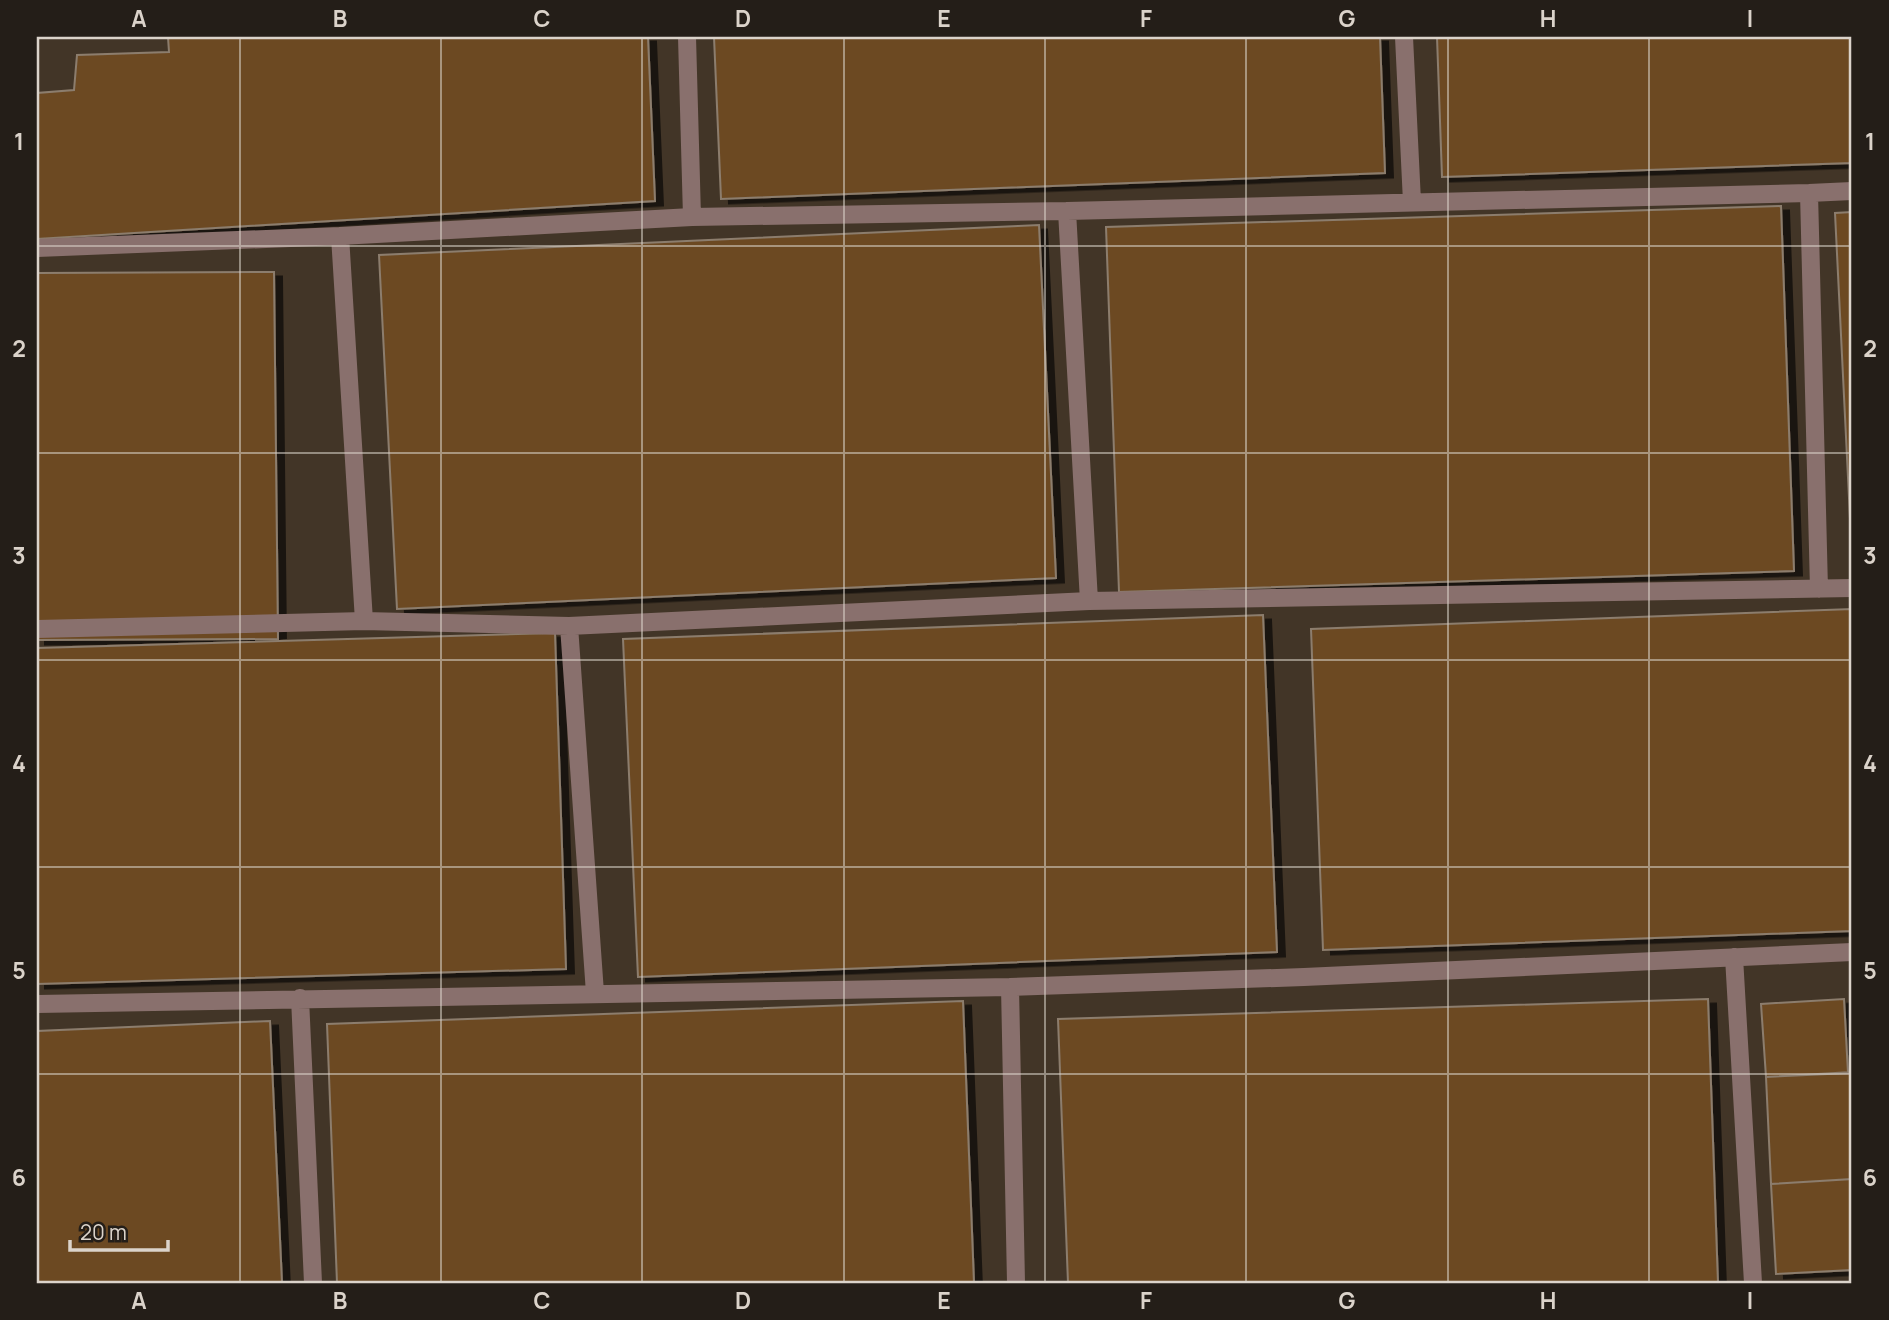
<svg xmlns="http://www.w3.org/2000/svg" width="1889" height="1320" font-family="Manrope,sans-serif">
  <defs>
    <filter id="shadow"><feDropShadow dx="8" dy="4.5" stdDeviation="0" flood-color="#0009"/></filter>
  </defs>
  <rect width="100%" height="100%" fill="#423527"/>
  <!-- building -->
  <path fill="#6c4a24" stroke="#8c7d6d" stroke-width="2" filter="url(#shadow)" d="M168,37H648L655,201L37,239V93L74,90L77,55L169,52Z
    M714,37H1380L1385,173L721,199Z
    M1437,37H1852V163L1442,177Z
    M1781,206L1794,571L1119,592L1106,227Z
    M1852,212V559L1835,213Z
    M1039,225L1056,578L397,609L379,255Z
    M274,272L278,639L37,640V273Z
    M1852,609V931L1323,950L1311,629Z
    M1263,615L1277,952L638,977L623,639Z
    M555,633L566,969L37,984V648Z
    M1708,999L1718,1283H1068L1058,1019Z
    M1844,999L1848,1073L1766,1077L1761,1004Z
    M963,1001L974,1283H337L327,1024Z
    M270,1021L282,1283H37V1031Z
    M1852,1072V1179L1771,1184L1766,1077Z
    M1852,1179V1270L1776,1274L1771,1184Z"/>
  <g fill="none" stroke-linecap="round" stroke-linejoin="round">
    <!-- minor -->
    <path stroke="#89706d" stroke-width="18" d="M687,37L692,217
      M1404,37L1412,202
      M1852,191L1809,193L1067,211L692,217L340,236L364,621L569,626L1089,601L1852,588
      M1809,193L1819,589
      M1067,211L1089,601
      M37,248L340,236
      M569,626L595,993
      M37,629L364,621
      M1734,957L1753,1283
      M1010,987L1016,1283
      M300,998L313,1283
      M37,1004L1010,987L1304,977L1852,952"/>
  </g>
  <!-- grid -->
  <path fill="none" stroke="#dbd3ca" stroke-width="2" stroke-opacity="0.55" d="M240,37V1283M441,37V1283M642,37V1283M844,37V1283M1045,37V1283M1246,37V1283M1448,37V1283M1649,37V1283M37,246H1852M37,453H1852M37,660H1852M37,867H1852M37,1074H1852"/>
  <!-- border -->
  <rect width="1889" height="1320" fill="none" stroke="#241e18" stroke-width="77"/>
  <!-- scale -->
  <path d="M70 1240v10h98v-10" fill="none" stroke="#dbd3ca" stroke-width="3.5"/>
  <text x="80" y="1240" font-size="21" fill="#dbd3ca" stroke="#241e18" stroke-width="5" paint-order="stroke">20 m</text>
  <rect x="38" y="38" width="1812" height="1244" fill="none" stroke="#dbd3ca" stroke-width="2.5"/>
  <g font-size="23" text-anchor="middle" font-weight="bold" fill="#dbd3ca">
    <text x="139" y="27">A</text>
    <text x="340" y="27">B</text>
    <text x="542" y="27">C</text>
    <text x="743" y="27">D</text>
    <text x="944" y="27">E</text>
    <text x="1146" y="27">F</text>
    <text x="1347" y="27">G</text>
    <text x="1548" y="27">H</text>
    <text x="1750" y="27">I</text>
    <text x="19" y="150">1</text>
    <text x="1870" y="150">1</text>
    <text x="19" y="357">2</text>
    <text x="1870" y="357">2</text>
    <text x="19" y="564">3</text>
    <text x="1870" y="564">3</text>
    <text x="19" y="772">4</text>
    <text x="1870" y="772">4</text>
    <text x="19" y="979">5</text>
    <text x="1870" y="979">5</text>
    <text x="19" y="1186">6</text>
    <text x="1870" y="1186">6</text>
    <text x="139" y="1309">A</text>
    <text x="340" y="1309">B</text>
    <text x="542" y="1309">C</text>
    <text x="743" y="1309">D</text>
    <text x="944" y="1309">E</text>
    <text x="1146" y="1309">F</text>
    <text x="1347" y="1309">G</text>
    <text x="1548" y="1309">H</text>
    <text x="1750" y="1309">I</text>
  </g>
</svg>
